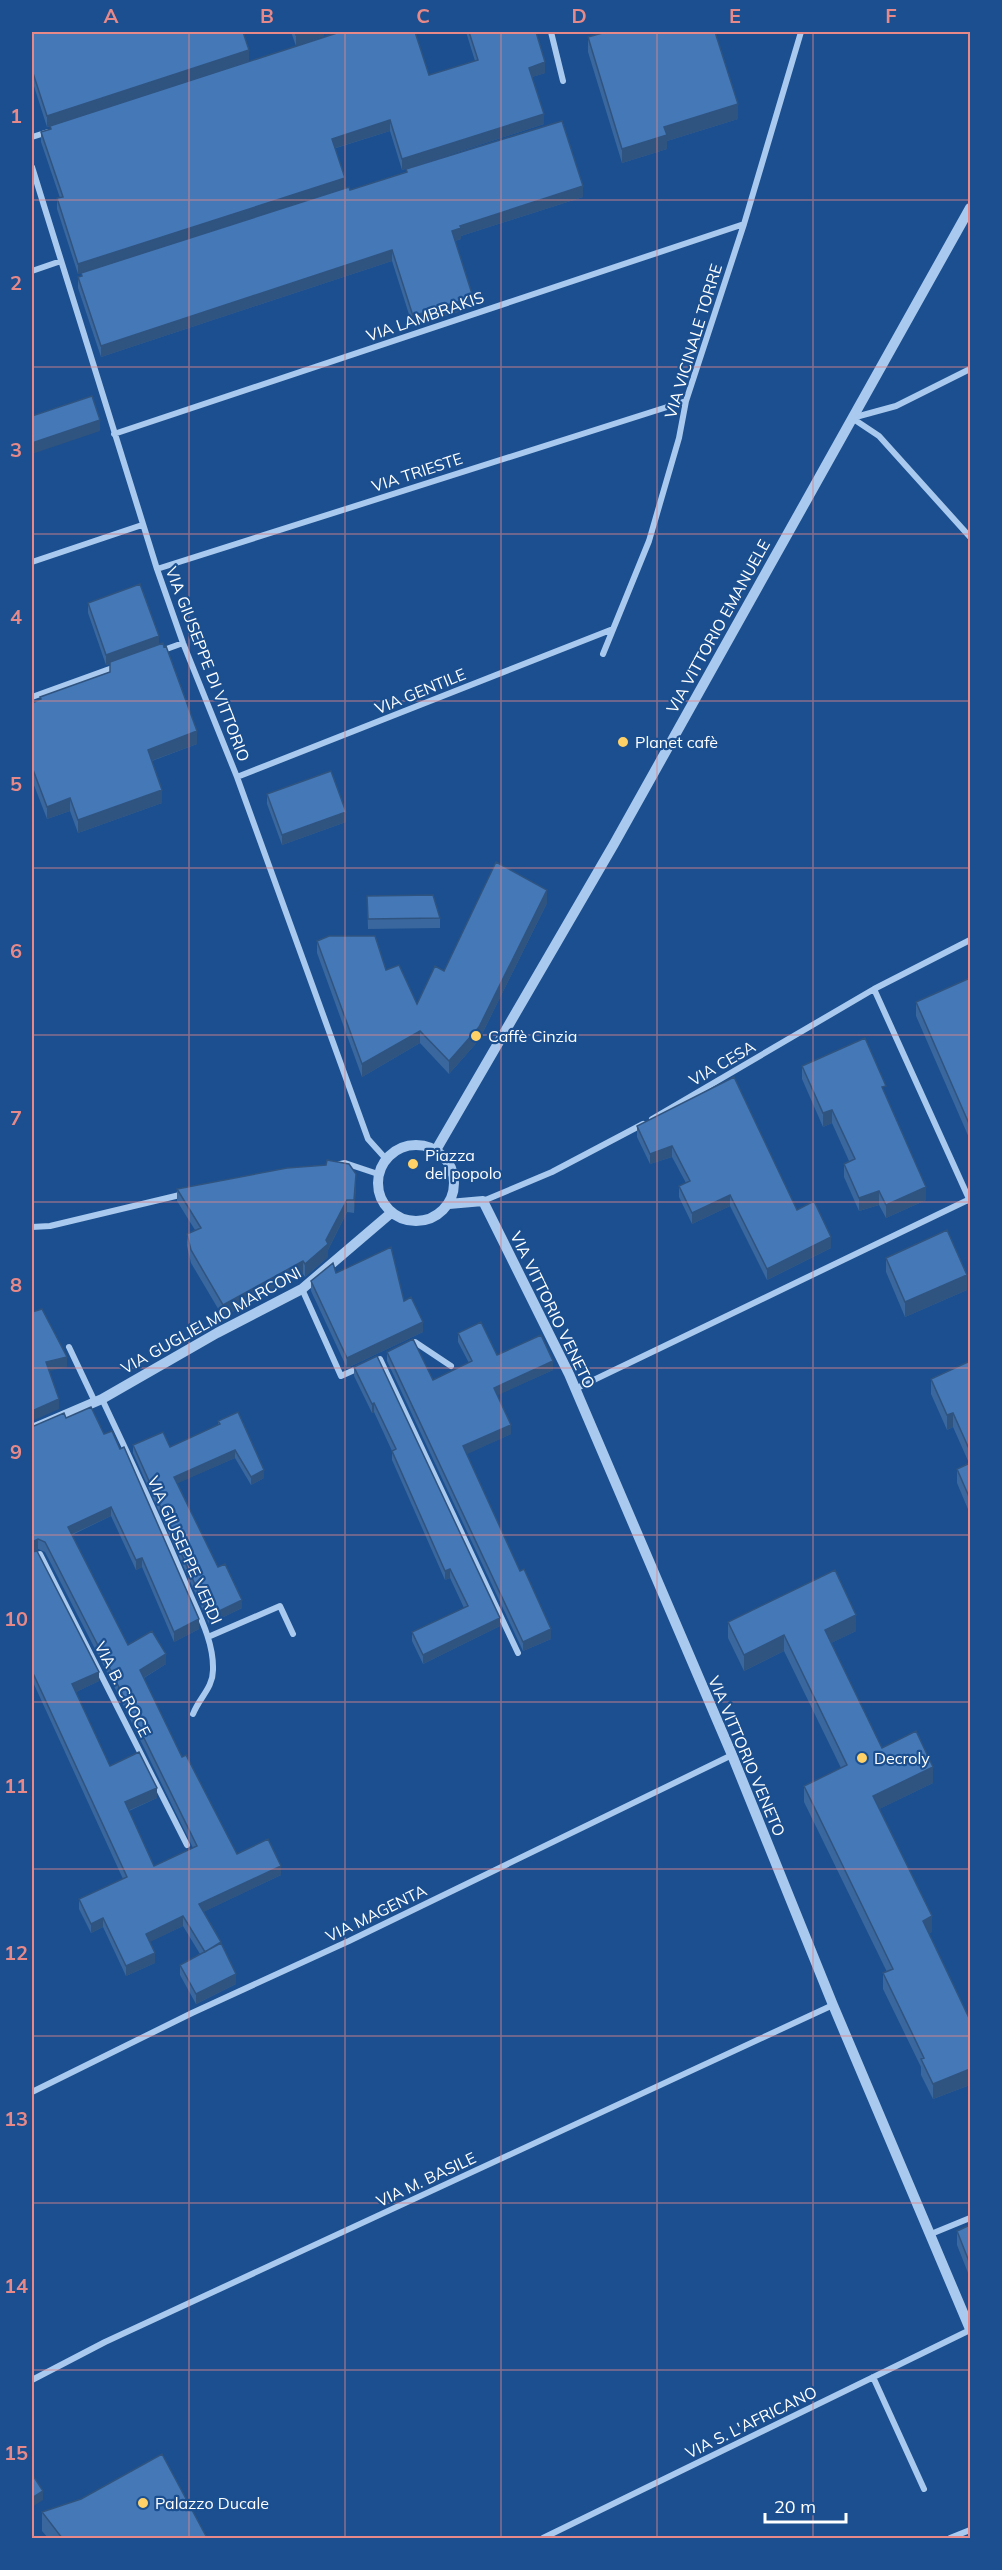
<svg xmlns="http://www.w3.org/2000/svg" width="1002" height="2570" font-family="Mulish,sans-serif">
  <rect width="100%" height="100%" fill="#1b4f8f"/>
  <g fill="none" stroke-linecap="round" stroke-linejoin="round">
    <!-- minor -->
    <path stroke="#a9c9ee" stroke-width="6" d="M551,32L563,81
      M32,137L48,132
      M32,167L157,569L183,643L237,777L368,1139L386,1159
      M32,271L61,261
      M852,418L879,436L970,537
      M852,418L896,406L970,369
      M114,434L744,224
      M32,562L142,525
      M157,569L686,401
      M161,651L183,643
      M603,654L649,541L679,438L686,401L744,224L801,32
      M32,697L115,667
      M237,777L613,629
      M874,989L970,1201
      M652,1119L874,989L970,940
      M336,1165L345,1163L378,1174
      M483,1201L552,1172L643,1124
      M32,1227L50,1226L184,1194
      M302,1289L341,1376L361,1367
      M408,1345L415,1342L451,1366
      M69,1347L95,1402
      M380,1359L518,1653
      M575,1389L970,1199
      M102,1399C131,1461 161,1523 187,1587C198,1613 214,1641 213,1670C213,1688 199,1698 193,1714
      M32,1557L40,1554L187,1845
      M208,1637L280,1606L293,1634
      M32,2092L192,2013L349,1941L732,1755
      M931,2234L970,2218
      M873,2377L924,2489
      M32,2380L105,2342L833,2005
      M543,2538L970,2330
      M950,2538L970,2530"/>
    <!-- tertiary -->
    <path stroke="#a9c9ee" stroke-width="10" d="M378 1183a38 38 0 1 1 76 0a38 38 0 1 1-76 0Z
      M436,1150L614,844L970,208
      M449,1204L483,1201L569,1374L732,1755L833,2005L970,2329
      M32,1429L102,1399L217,1333L302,1289L391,1213"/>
  </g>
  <!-- wall -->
  <path fill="#3a679d" d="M32,32L249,61L47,127L32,80Z
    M291,32H324V36L296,46Z
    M466,32H536L545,73L532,77L544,124L402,170L390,131L336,148L78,274L57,209V198H60L41,142V132L50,129V126L429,75L475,61Z
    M588,37L738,119L667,141V149L622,163L588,52Z
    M406,169L583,197L461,236V239L455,241L473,307L413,327L392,261L101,357L78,288V277L81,276V273L350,190L406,172Z
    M88,603L159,644L197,744L152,761L162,803L78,833L70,811L47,819L32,780V703L40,700V697L110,672V664L106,665L88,613Z
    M267,794L346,822L282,845L267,804Z
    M367,896L440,918V928L368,929Z
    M547,903L479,1040L449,1074L420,1043L362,1077L317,953V941L386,970L417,1004L444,971Z
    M970,978V1140L916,1016V1002Z
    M802,1066L886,1095L926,1200L886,1218L879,1205L859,1211L844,1177V1164L849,1161L832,1123L823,1127L802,1079Z
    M637,1126L797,1210L831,1248L767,1280L730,1206L692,1224L679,1197V1186L686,1183L672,1157L650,1164L637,1137Z
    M356,1187L354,1213L347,1212L328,1250V1257L305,1277L303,1274L223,1317L191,1263L187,1246V1234L195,1230L177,1201V1189Z
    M886,1258L967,1290L905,1317L886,1272Z
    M336,1273L404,1301L423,1332L347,1368L311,1291V1281Z
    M458,1333L497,1355L553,1370L497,1395L511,1434L466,1454L551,1639L523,1651L387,1361V1352L433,1380L469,1363L458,1342Z
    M970,1361V1514L957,1483V1469L969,1463L953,1427L947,1430L931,1394V1379Z
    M354,1367L500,1626L423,1664L412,1641V1632L464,1608L450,1578L445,1580L392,1460V1451L374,1412L372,1413L354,1376Z
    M66,1418L104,1434L199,1629L174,1642L142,1567L136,1570L111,1516L72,1535L128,1645L166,1664L144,1678L182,1757L237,1854L281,1875L203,1912L221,1944L236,1984L196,2004L180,1975V1965L200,1954L183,1926L149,1942L155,1963L126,1976L103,1927L91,1933L79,1909V1899L123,1879L32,1680V1552L99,1681L76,1692L110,1766L157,1798L129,1811L154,1866L193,1848L109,1676L45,1552L38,1549L32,1552L34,1426Z
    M218,1421L264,1478L251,1485L235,1458L177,1483L218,1567L242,1608L209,1624L133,1453V1445L170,1447L218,1425Z
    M728,1622L856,1631L831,1643L882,1748L933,1783L879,1809L932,1932L929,1933L970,2020V2085L933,2099L921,2075V2067L883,1989V1973L887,1972L804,1802V1786L841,1768L784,1651L744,1671L728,1638Z
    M970,2225V2278L957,2245V2231Z
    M42,2512L207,2538H48L42,2531Z"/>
  <!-- shaded-wall -->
  <path fill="#305480" d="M306,32H324V36L296,46V35Z
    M249,50V61L47,127V116Z
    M545,62V73L529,78V68Z
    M738,104V119L667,141V149L622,163V149L664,127Z
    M544,114V124L402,170V159Z
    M390,120V131L332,149V139Z
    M345,178V188L78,274V264Z
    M583,186V197L461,236V239L452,242V231L460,226Z
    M392,250V261L101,357V346Z
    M473,297V307L413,327V316Z
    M100,420V431L32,454V443Z
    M159,636V646L106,665V655Z
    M197,731V744L148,762V750Z
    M162,790V803L78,833V820Z
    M70,798V811L47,819V807Z
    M346,812V822L282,845V835Z
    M547,890V903L479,1040L449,1074V1061Z
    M420,1031V1043L362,1077V1064Z
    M832,1110V1123L823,1127V1113Z
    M672,1146V1157L650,1164V1154Z
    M356,1174V1187L354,1213V1200Z
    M926,1187V1200L886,1218V1205Z
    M879,1191V1205L859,1211V1198Z
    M730,1195V1206L692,1224V1213Z
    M347,1200V1212L328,1250V1257L305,1277V1264L326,1240Z
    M831,1237V1248L767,1280V1269Z
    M303,1261V1274L223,1317V1305Z
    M967,1275V1290L905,1317V1302Z
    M423,1322V1332L347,1368V1358Z
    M67,1357V1367L46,1372V1362Z
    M553,1361V1370L494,1397V1388Z
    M59,1399V1409L32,1421V1411Z
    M374,1403V1412L372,1413V1404Z
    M953,1413V1427L947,1430V1415Z
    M511,1425V1434L463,1456V1446Z
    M235,1450V1458L174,1485V1477Z
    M264,1470V1478L251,1485V1477Z
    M111,1507V1516L68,1536V1527Z
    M38,1539V1549L32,1552V1542Z
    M142,1558V1567L136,1570V1560Z
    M450,1569V1578L445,1580V1571Z
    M242,1600V1608L209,1624V1616Z
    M856,1615V1631L825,1646V1630Z
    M500,1618V1626L423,1664V1655Z
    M199,1619V1629L174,1642V1632Z
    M551,1629V1639L523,1651V1642Z
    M784,1635V1651L744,1671V1655Z
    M166,1654V1664L140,1680V1670Z
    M99,1672V1681L72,1694V1684Z
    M933,1767V1783L873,1812V1796Z
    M157,1788V1798L125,1812V1802Z
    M281,1866V1875L199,1914V1904Z
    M183,1916V1926L146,1944V1934Z
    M932,1916V1932L923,1936V1921Z
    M103,1918V1927L91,1933V1924Z
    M155,1953V1963L126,1976V1966Z
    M236,1974V1984L196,2004V1994Z
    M970,2069V2085L933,2099V2084Z
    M43,2491V2500L32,2507V2498Z"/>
  <!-- building -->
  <path fill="#4478b7" stroke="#305480" stroke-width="1.5" d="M32,32H243L249,50L47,116L32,70Z
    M295,32H306L296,35Z
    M340,32H415L429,75L478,60L469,32H536L545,62L529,68L544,114L402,159L390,120L332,139L345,178L78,264L57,198L63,197L41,132L51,129L50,126Z
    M606,32H715L738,104L664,127L667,135L622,149L588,37Z
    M562,121L583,186L460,226L461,228L452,231L473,297L413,316L392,250L101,346L78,277L82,276L81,273L349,187L350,190L407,172L406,169Z
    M92,396L100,420L32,443V416Z
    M140,584L159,636L106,655L88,603Z
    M163,643L164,647L166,646L197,731L148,750L162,790L78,820L70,798L47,807L32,767V703L41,699L40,697L110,672V662Z
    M331,771L346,812L282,835L267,794Z
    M496,862L547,890L479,1027L449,1061L420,1031L362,1064L317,941L329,936H375L386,970L399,965L417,1004L435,966L444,971Z
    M433,895L440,918L368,919L367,896Z
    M970,978V1126L916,1002Z
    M865,1038L886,1086L882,1087L926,1187L886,1205L879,1191L859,1198L844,1164L855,1159L832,1110L823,1113L802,1066Z
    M734,1077L797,1210L814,1201L831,1237L767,1269L730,1195L692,1213L679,1186L690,1181L672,1146L650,1154L637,1126Z
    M327,1160L349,1164L356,1174L354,1200H347L326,1240L328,1244L305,1264L303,1261L223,1305L191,1250L187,1234L201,1228L177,1189L287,1168L326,1165Z
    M947,1230L967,1275L905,1302L886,1258Z
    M391,1247L404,1301L411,1297L423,1322L347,1358L311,1281L333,1263L336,1273Z
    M42,1309L67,1357L46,1362L59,1399L32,1411V1312Z
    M481,1322L497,1355L541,1335L553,1361L494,1388L511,1425L463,1446L520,1571L524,1569L551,1629L523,1642L387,1352L413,1339L433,1380L472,1361L458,1333Z
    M377,1356L500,1618L423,1655L412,1632L468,1606L450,1569L445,1571L392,1451L396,1449L374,1403L372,1404L354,1367Z
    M970,1361V1451L953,1413L947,1415L931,1379Z
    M91,1407L104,1434L112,1431L120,1449L124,1447L199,1619L174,1632L142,1558L136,1560L111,1507L68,1527L128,1645L152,1631L166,1654L140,1670L182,1757L186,1755L237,1854L268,1839L281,1866L199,1904L221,1942L205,1952L183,1916L146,1934L155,1953L126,1966L103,1918L91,1924L79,1899L127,1877L32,1671V1552L37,1551L99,1672L72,1684L110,1766L139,1752L157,1788L125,1802L154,1866L197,1846L109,1667L45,1542L38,1539L32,1542V1425L34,1426L64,1413L66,1418Z
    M238,1412L264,1470L251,1477L235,1450L174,1477L218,1567L225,1564L242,1600L209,1616L133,1445L163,1432L170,1447L220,1424L218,1421Z
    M970,1463V1499L957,1469Z
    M835,1570L856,1615L825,1630L882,1748L916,1731L933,1767L873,1796L932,1916L923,1921L970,2020V2069L933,2084L921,2059L924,2058L883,1973L893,1969L804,1786L847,1765L784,1635L744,1655L728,1622Z
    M221,1943L236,1974L196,1994L180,1965Z
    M970,2225V2264L957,2231Z
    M162,2454L207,2538H62L42,2512L81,2499Z
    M32,2474L43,2491L32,2498Z"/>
  <!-- grid -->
  <path fill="none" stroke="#e88989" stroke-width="1.5" stroke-opacity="0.55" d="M189,32V2538M345,32V2538M501,32V2538M657,32V2538M813,32V2538M32,200H970M32,367H970M32,534H970M32,701H970M32,868H970M32,1035H970M32,1202H970M32,1368H970M32,1535H970M32,1702H970M32,1869H970M32,2036H970M32,2203H970M32,2370H970"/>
  <!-- markers -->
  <g fill="#ffd166" stroke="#1b4f8f" stroke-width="2">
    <circle cx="623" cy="742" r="6"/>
    <circle cx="476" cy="1036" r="6"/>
    <circle cx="413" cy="1164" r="6"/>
    <circle cx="862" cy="1758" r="6"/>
    <circle cx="143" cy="2503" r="6"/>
  </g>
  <g text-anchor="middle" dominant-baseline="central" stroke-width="4.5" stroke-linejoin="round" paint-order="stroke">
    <!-- street labels -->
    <g font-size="16" fill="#fff" stroke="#1b4f8f">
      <text transform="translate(425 316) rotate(-19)">VIA LAMBRAKIS</text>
      <text transform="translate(693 341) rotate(-73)">VIA VICINALE TORRE</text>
      <text transform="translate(417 472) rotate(-18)">VIA TRIESTE</text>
      <text transform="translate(718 626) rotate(-61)">VIA VITTORIO EMANUELE</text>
      <text transform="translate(208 664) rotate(69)">VIA GIUSEPPE DI VITTORIO</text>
      <text transform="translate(420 691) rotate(-22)">VIA GENTILE</text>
      <text transform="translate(722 1063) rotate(-30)">VIA CESA</text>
      <text transform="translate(553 1310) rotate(64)">VIA VITTORIO VENETO</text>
      <text transform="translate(211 1320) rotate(-29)">VIA GUGLIELMO MARCONI</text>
      <text transform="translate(185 1550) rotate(66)">VIA GIUSEPPE VERDI</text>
      <text transform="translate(123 1689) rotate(63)">VIA B. CROCE</text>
      <text transform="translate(747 1756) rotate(67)">VIA VITTORIO VENETO</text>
      <text transform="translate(376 1913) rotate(-26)">VIA MAGENTA</text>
      <text transform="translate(426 2179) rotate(-25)">VIA M. BASILE</text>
      <text transform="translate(751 2422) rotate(-26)">VIA S. L'AFRICANO</text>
    </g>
    <!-- poi labels -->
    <g font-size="16" fill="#fff" stroke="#1b4f8f" text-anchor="start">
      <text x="635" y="742">Planet cafè</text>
      <text x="488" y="1036">Caffè Cinzia</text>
      <text x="425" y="1155">Piazza<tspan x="425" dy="18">del popolo</tspan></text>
      <text x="874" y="1758">Decroly</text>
      <text x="155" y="2503">Palazzo Ducale</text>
    </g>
  </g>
  <!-- border -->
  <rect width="1002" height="2570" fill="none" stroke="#1b4f8f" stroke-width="66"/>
  <!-- scale -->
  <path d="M765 2513v9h81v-9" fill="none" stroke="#ffffff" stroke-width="3"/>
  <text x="774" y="2513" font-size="18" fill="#ffffff" stroke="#1b4f8f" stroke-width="4.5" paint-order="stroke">20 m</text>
  <rect x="33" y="33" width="936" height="2504" fill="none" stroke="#e88989" stroke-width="2"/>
  <g font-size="20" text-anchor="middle" font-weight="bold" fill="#e88989">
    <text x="111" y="23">A</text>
    <text x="267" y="23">B</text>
    <text x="423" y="23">C</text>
    <text x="579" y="23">D</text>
    <text x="735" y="23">E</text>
    <text x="891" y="23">F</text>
    <text x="16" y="123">1</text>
    <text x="16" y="290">2</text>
    <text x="16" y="457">3</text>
    <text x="16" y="624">4</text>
    <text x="16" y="791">5</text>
    <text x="16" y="958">6</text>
    <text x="16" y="1125">7</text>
    <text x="16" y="1292">8</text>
    <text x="16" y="1459">9</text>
    <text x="16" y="1626">10</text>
    <text x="16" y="1793">11</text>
    <text x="16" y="1960">12</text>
    <text x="16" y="2126">13</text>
    <text x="16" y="2293">14</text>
    <text x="16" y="2460">15</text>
  </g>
</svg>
